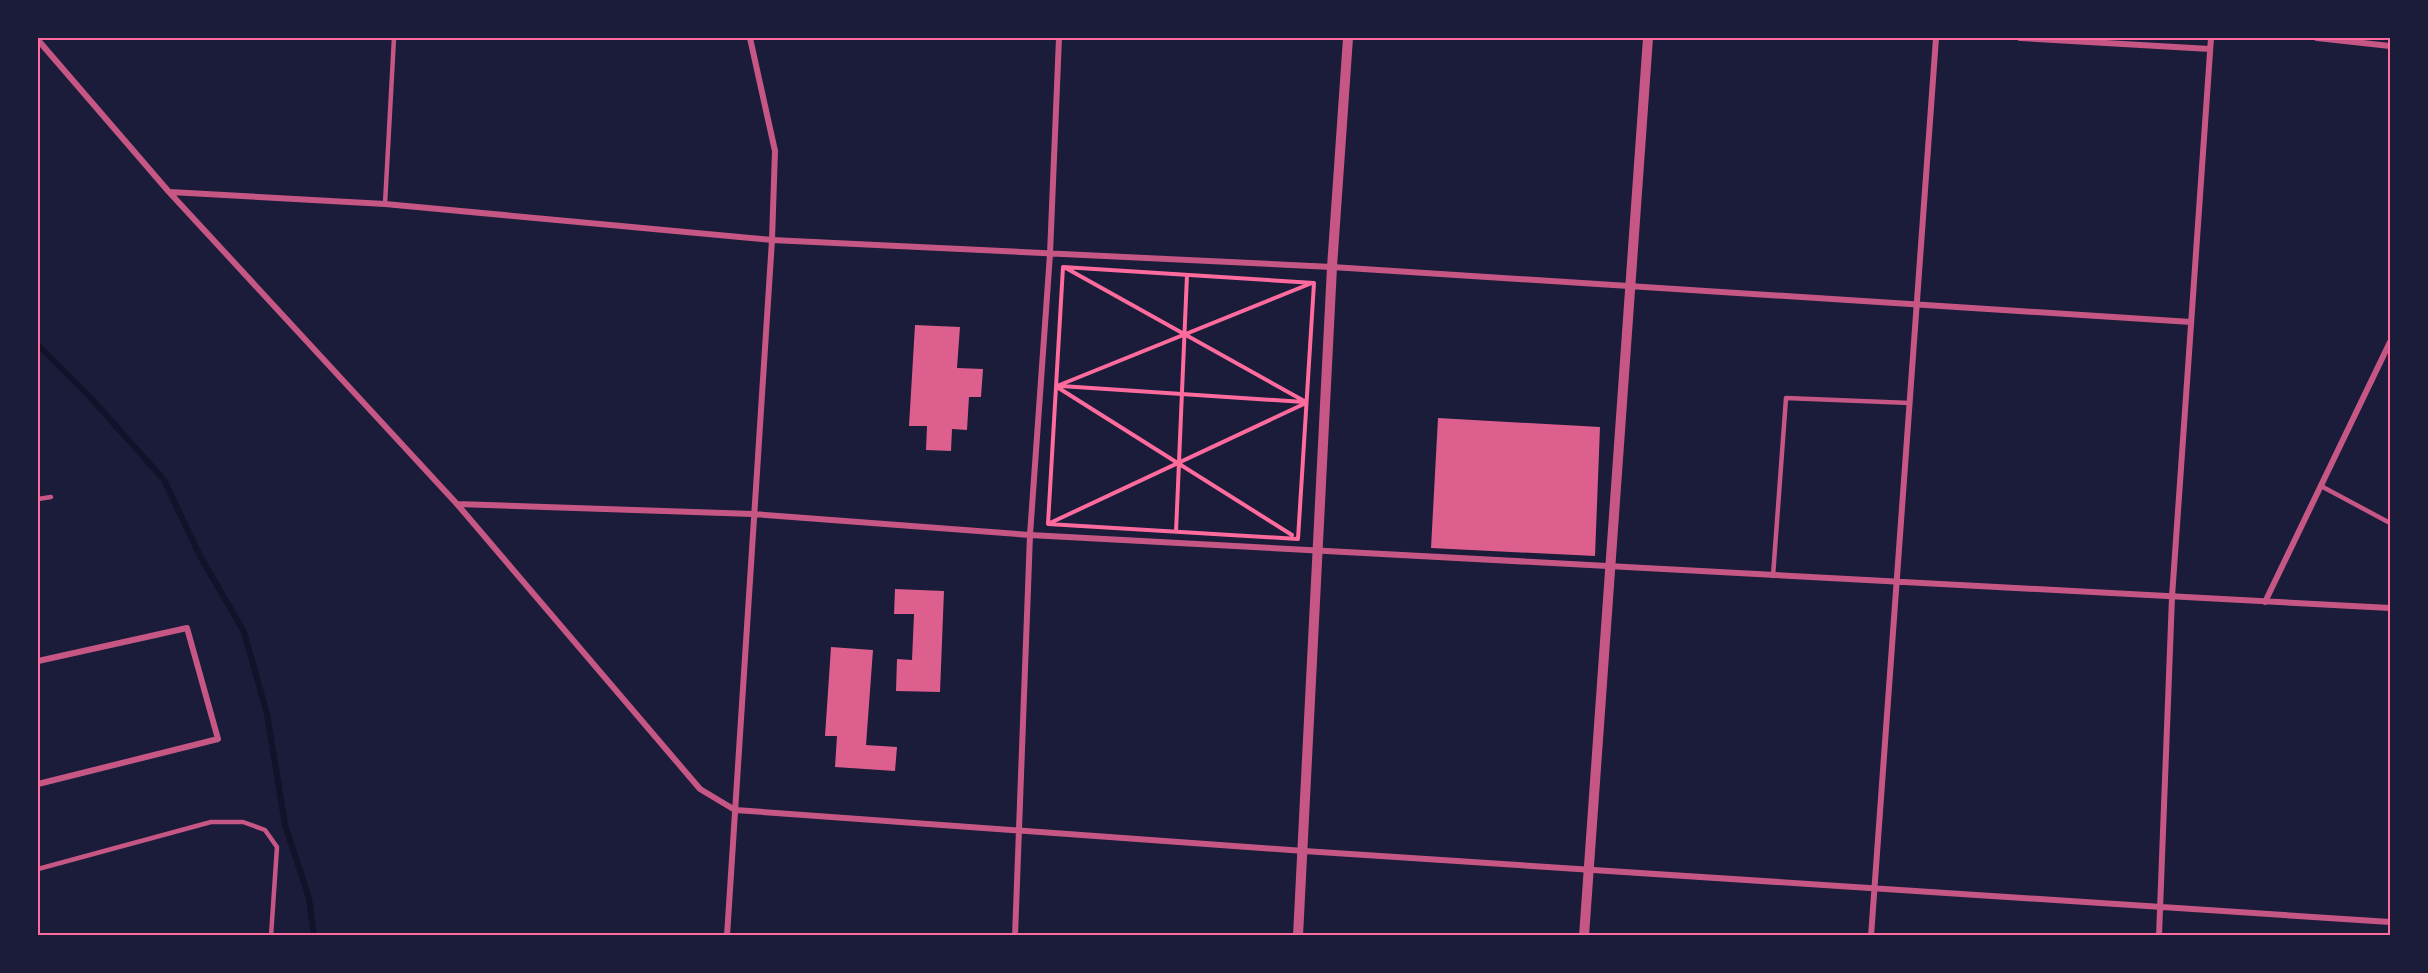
<svg xmlns="http://www.w3.org/2000/svg" width="2428" height="973" font-family="'Sofia Sans Condensed',sans-serif">
  <rect width="100%" height="100%" fill="#1b1b3a"/>
  <g fill="none" stroke-linecap="round" stroke-linejoin="round">
    <!-- stream -->
    <path stroke="#12122b" stroke-width="6" d="M38,345L91,398L164,480L200,556L244,632L267,714L285,825L309,898L314,936"/>
  </g>
  <!-- building -->
  <path fill="#dd5f8e" d="M915,325L960,327L957,368L983,369L981,397H969L967,430L952,429L951,451L926,450L927,426H909Z
    M1438,418L1600,427L1595,556L1431,548Z
    M895,589L944,591L940,692L896,691L897,659L912,660L914,614H894Z
    M831,647L873,650L866,745L897,747L895,771L835,767L837,736H825Z"/>
  <g fill="none" stroke-linecap="round" stroke-linejoin="round">
    <!-- path -->
    <path stroke="#ff6b9d" stroke-width="4" d="M1063,267L1314,283L1298,539L1048,524Z
      M1064,267L1306,402
      M1057,386L1312,283
      M1061,386L1304,402
      M1057,387L1292,535
      M1050,523L1306,403
      M1176,532L1187,275"/>
    <!-- service -->
    <path stroke="#c65784" stroke-width="4.5" d="M385,204L394,38
      M2321,486L2390,523
      M38,499L51,497
      M1773,576L1786,398L1910,403
      M38,869L211,822H243L265,830L277,847L271,936"/>
    <!-- minor -->
    <path stroke="#c65784" stroke-width="6" d="M2020,38L2210,49
      M2317,38L2390,46
      M38,40L169,192L457,504L700,789L735,810L1304,851L2390,922
      M170,192L385,204L772,240L1332,267L2191,322
      M457,504L753,514L1030,535L2390,608
      M2265,602L2390,342
      M38,661L187,628L218,739L38,784
      M727,936L772,240L775,151L750,38
      M1015,936L1030,535L1050,254L1059,38
      M1871,936L1936,38
      M2159,936L2172,597L2211,38"/>
    <!-- tertiary -->
    <path stroke="#c65784" stroke-width="10" d="M1298,936L1332,267L1348,38
      M1584,936L1648,38"/>
  </g>
  <!-- border -->
  <rect width="2428" height="973" fill="none" stroke="#1b1b3a" stroke-width="78"/>
  <rect x="39" y="39" width="2350" height="895" fill="none" stroke="#ff6b9d" stroke-width="2"/>
</svg>
